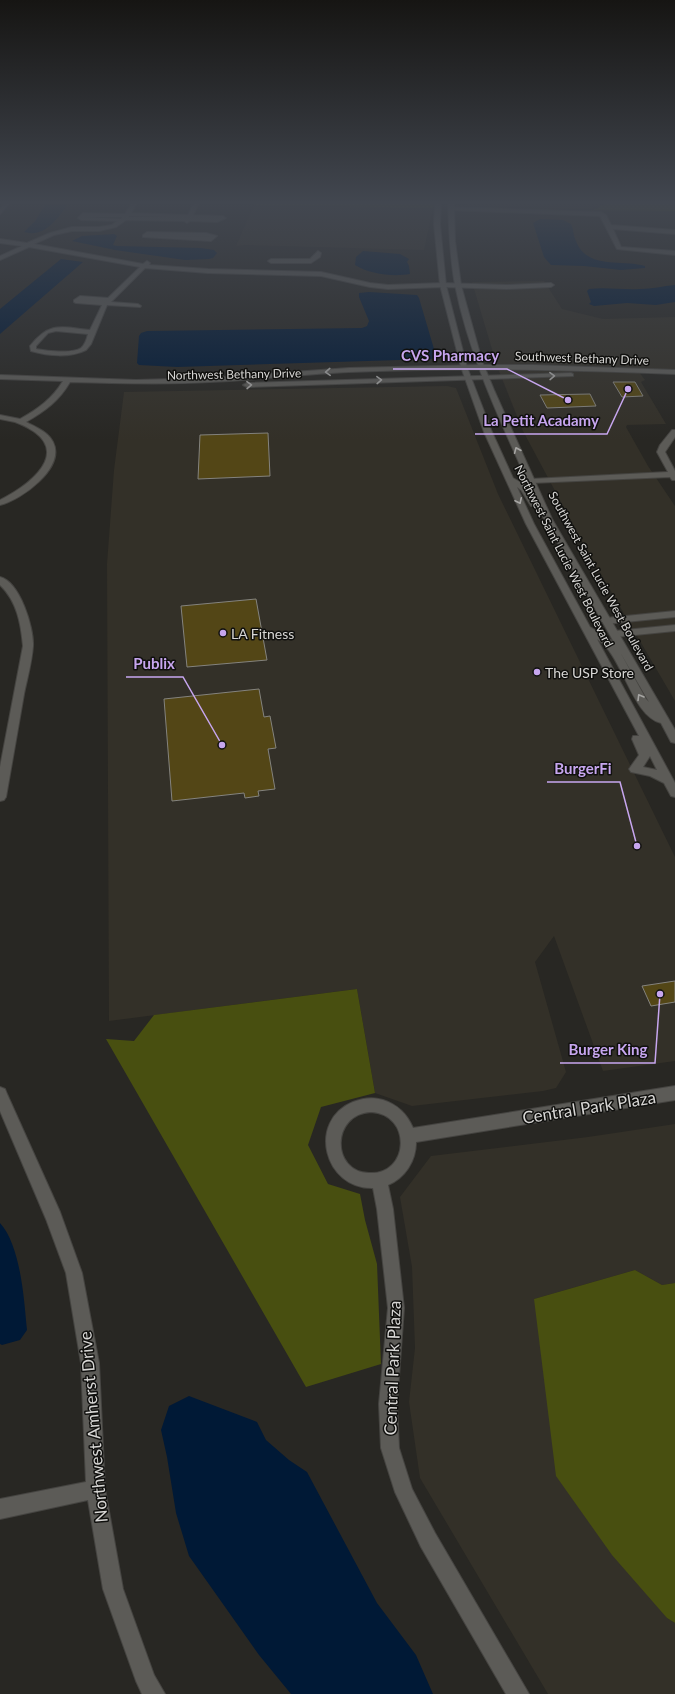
<svg xmlns="http://www.w3.org/2000/svg" width="675" height="1694" font-family="Lato,sans-serif">
  <rect width="100%" height="100%" fill="#282723"/>
  <!-- built -->
  <path fill="#333028" d="M466,203H602L591,209L466,206Z
    M254,205L433,208L424,250L245,245L236,246Z
    M544,281L562,309L603,319L675,317V371L639,372L645,380L641,382L666,424L627,425L626,427L648,466L675,506V701L584,545L523,431L497,366L472,282Z
    M447,386L456,388L498,494L675,857V1061L603,1071L554,936L535,962L566,1072L556,1088L543,1091L412,1106L375,1093L357,989L109,1021L107,564L114,470L124,392Z
    M675,1124V1283L662,1285L635,1270L534,1299L667,1618L675,1623V1694H548L420,1478L409,1402L415,1348L412,1267L400,1197L431,1156L588,1137Z"/>
  <!-- green -->
  <path fill="#484f10" d="M255,203L278,204L434,203L433,208L254,205Z
    M606,203H675V211L594,210Z
    M357,989L375,1093L321,1107L308,1145L328,1184L360,1194L365,1220L377,1264L381,1364L306,1387L106,1039L134,1041L154,1015Z
    M635,1270L662,1285L675,1283V1623L667,1618L612,1555L556,1476L534,1299Z"/>
  <!-- water -->
  <path fill="#001936" d="M46,203H69C57,219 45,238 24,232L36,220Z
    M540,219L563,220L571,224C574,230 573,236 576,241C587,270 621,259 645,266V268L621,270L584,266L551,265L544,257L533,223Z
    M114,234L117,236L113,245L117,246L201,248L214,250L217,253L213,258L209,259L185,260L115,250L72,241L82,236Z
    M363,251L400,254L409,259L407,262L409,266L410,274C393,277 369,274 355,265L356,257Z
    M61,259L83,262L0,334V309Z
    M675,285V302L656,305L627,303L594,306L589,304L591,302L587,291L589,289C606,287 623,290 640,289C652,289 663,286 675,285Z
    M369,292L417,295L419,298L434,349V356L432,359L177,367L139,365L137,363L139,336L141,333L147,331L362,328L367,326L369,321L359,297V293Z
    M0,1223C21,1246 24,1300 27,1330L20,1340L2,1345L0,1344Z
    M189,1396L257,1422L266,1440L289,1460L307,1472L377,1603L416,1655L433,1694H291L259,1655L189,1556L176,1513L167,1457L161,1430L169,1406Z"/>
  <!-- building -->
  <path fill="#534616" stroke="#84837e" d="M613,382H635L643,396L622,397Z
    M590,394L596,406L547,408L540,395Z
    M268,433L270,476L198,479L200,435Z
    M256,599L267,660L187,667L181,606Z
    M259,689L264,717L270,716L276,748L268,749L275,789L258,791L259,796L245,798L244,793L172,801L164,699Z
    M675,981V1002L651,1006L642,986Z"/>
  <g fill="none" stroke-linecap="round" stroke-linejoin="round">
    <!-- street casing -->
    <g stroke="#454441" stroke-width="2">
      <path id="street" d="M5,203H10L0,214V209Z
        M132,203H137L131,213L188,215L194,203H199L193,215L223,216L226,218L217,222L190,221L187,223L184,221L126,220L116,227L99,231H72L54,235L34,244L143,264L147,261L150,263L149,265L208,269L321,272L370,283L388,285L443,283L507,285L551,283L554,285L551,287L507,289L443,287L388,289L370,287L321,276L208,273L145,268L111,302L138,304L141,306L140,307L107,305L91,344L86,350C70,358 48,356 31,351L30,346C50,321 61,327 90,330L102,305L76,303L74,302V300L80,296L108,298L140,267L29,247L0,260V256L22,246L0,243V239L27,243L50,233L72,227H99L112,225L117,221L81,220L78,218L83,213L125,214ZM129,216L173,217H129ZM85,217H122L121,219ZM56,331L88,334C87,338 85,345 81,348C72,354 47,351 36,349V346L48,333Z
        M451,207L601,212L606,215L611,225L675,230V234L613,229L621,247L675,251V255L617,249L600,216L449,210V208Z
        M147,232L206,233L217,236L211,241L143,237V235ZM169,236L206,237H210Z
        M318,251L321,253L320,257L311,263H271L268,261L271,259H310Z
        M481,365H534L675,370V374C566,370 458,367 349,372C303,374 256,380 210,382C163,385 116,383 70,382C59,401 45,411 26,422C36,427 48,432 53,442C66,468 21,500 0,505V500C38,481 76,445 15,422C10,421 5,420 0,419V415L20,419C38,409 52,399 63,381L0,379V375L136,380L209,378L349,368Z
        M571,373L573,374V376L247,387L243,385L247,383Z
        M672,430H675V437L665,452L675,471V480H672L670,477L531,483L527,481L531,479L668,472L657,452L660,445Z
        M0,577C20,582 34,628 33,646C32,662 27,679 24,694C18,729 12,763 6,797L4,800L0,801V767L23,646C21,624 17,601 0,585Z
        M675,611V617L606,624L601,621L606,618Z
        M675,625V631L615,637L610,634L615,631Z
        M675,1086V1100L416,1142C416,1161 405,1178 388,1185L393,1209L404,1308L397,1404L399,1448L412,1489L435,1533L529,1694H506L421,1547L395,1492L381,1448L379,1404L388,1308L377,1209L373,1188C324,1189 307,1121 353,1102C363,1098 373,1097 383,1100C398,1105 407,1114 413,1128ZM371,1112C412,1114 410,1175 369,1173C331,1172 331,1114 371,1112Z
        M0,1087L5,1089L7,1094L60,1212L82,1273L99,1363L105,1489L123,1589L154,1675L165,1694H142L136,1681L103,1589L88,1500L0,1519V1499L86,1482L81,1363L66,1273L46,1219L0,1111Z"/>
    </g>
    <!-- secondary casing -->
    <g stroke="#454441" stroke-width="2">
      <path id="secondary" d="M435,203H441L440,224L446,285L467,367L492,432L513,478L527,486L535,498C504,429 470,360 455,285C450,258 449,231 448,203H454L455,241L461,285L482,361L494,390L552,519L675,730V743L671,742L661,723C631,715 623,655 597,639L675,783V797L671,796L664,783L650,776L631,772L629,769L639,755L632,739L633,736H639L526,524L484,432L461,367L440,285L434,224ZM517,487L521,490L531,506L538,505L544,519L615,644L608,638L590,627L534,524ZM620,652L649,702L646,699ZM650,756L657,770L643,767Z"/>
    </g>
    <!-- street -->
    <use href="#street" fill="#5c5b57" fill-rule="evenodd"/>
    <!-- secondary -->
    <use href="#secondary" fill="#5c5b57" fill-rule="evenodd"/>
  </g>
  <!-- one-way arrows -->
  <defs><path id="oneway-chevron" d="M-2-3.5L2.5 0L-2 3.5" fill="none" stroke-width="1.6" stroke-linecap="round" stroke-linejoin="round"/></defs>
  <g stroke="#a6a5a3">
    <use href="#oneway-chevron" transform="translate(328 372) rotate(177)"/>
    <use href="#oneway-chevron" transform="translate(552 376) rotate(-1)"/>
    <use href="#oneway-chevron" transform="translate(379 380) rotate(-2)"/>
    <use href="#oneway-chevron" transform="translate(249 385) rotate(-1)"/>
    <use href="#oneway-chevron" transform="translate(517 450) rotate(-113)"/>
    <use href="#oneway-chevron" transform="translate(519 501) rotate(65)"/>
    <use href="#oneway-chevron" transform="translate(640 697) rotate(-121)"/>
  </g>
  <!-- sky -->
  <linearGradient id="sky" x2="0" y2="1"><stop stop-color="#161513"/><stop offset="0.46" stop-color="#424750"/><stop offset="1" stop-color="#424750" stop-opacity="0"/></linearGradient>
  <rect width="675" height="440" fill="url(#sky)"/>
  <!-- markers -->
  <g fill="#c7a6ef" stroke="#10100e" stroke-width="1.5">
    <circle cx="223" cy="633" r="4"/>
    <circle cx="537" cy="672" r="4"/>
  </g>
  <g text-anchor="middle" dominant-baseline="central" stroke-width="3" stroke-linejoin="round" paint-order="stroke">
    <!-- far-street labels -->
    <g font-size="12" fill="#d8d7d5" stroke="#10100e">
      <text transform="translate(582 358) rotate(2)">Southwest Bethany Drive</text>
      <text transform="translate(234 374) rotate(-1)">Northwest Bethany Drive</text>
      <text transform="translate(564 556) rotate(63)">Northwest Saint Lucie West Boulevard</text>
      <text transform="translate(601 581) rotate(61)">Southwest Saint Lucie West Boulevard</text>
    </g>
    <!-- poi labels -->
    <g font-size="14" fill="#d8d7d5" stroke="#10100e" text-anchor="start">
      <text x="231" y="633">LA Fitness</text>
      <text x="545" y="672">The USP Store</text>
    </g>
    <!-- near-street labels -->
    <g font-size="17" fill="#d8d7d5" stroke="#10100e">
      <text transform="translate(589 1107) rotate(-9)">Central Park Plaza</text>
      <text transform="translate(392 1368) rotate(-88)">Central Park Plaza</text>
      <text transform="translate(93 1427) rotate(-95)">Northwest Amherst Drive</text>
    </g>
  </g>
  <!-- callouts -->
  <path fill="none" stroke="#c7a6ef" stroke-width="1.5" d="M568 400L507 369H393M628 389L607 434H475M222 745L183 677H126M637 846L620 782H547M660 994L655 1063H560"/>
  <g fill="#c7a6ef" stroke="#10100e" stroke-width="1.5">
    <circle cx="568" cy="400" r="4"/>
    <circle cx="628" cy="389" r="4"/>
    <circle cx="222" cy="745" r="4"/>
    <circle cx="637" cy="846" r="4"/>
    <circle cx="660" cy="994" r="4"/>
  </g>
  <g font-size="15" text-anchor="middle" font-weight="bold" fill="#c7a6ef" stroke="#10100e" stroke-width="3" stroke-linejoin="round" paint-order="stroke">
    <text x="450" y="361">CVS Pharmacy</text>
    <text x="541" y="426">La Petit Acadamy</text>
    <text x="154" y="669">Publix</text>
    <text x="583" y="774">BurgerFi</text>
    <text x="608" y="1055">Burger King</text>
  </g>
</svg>
